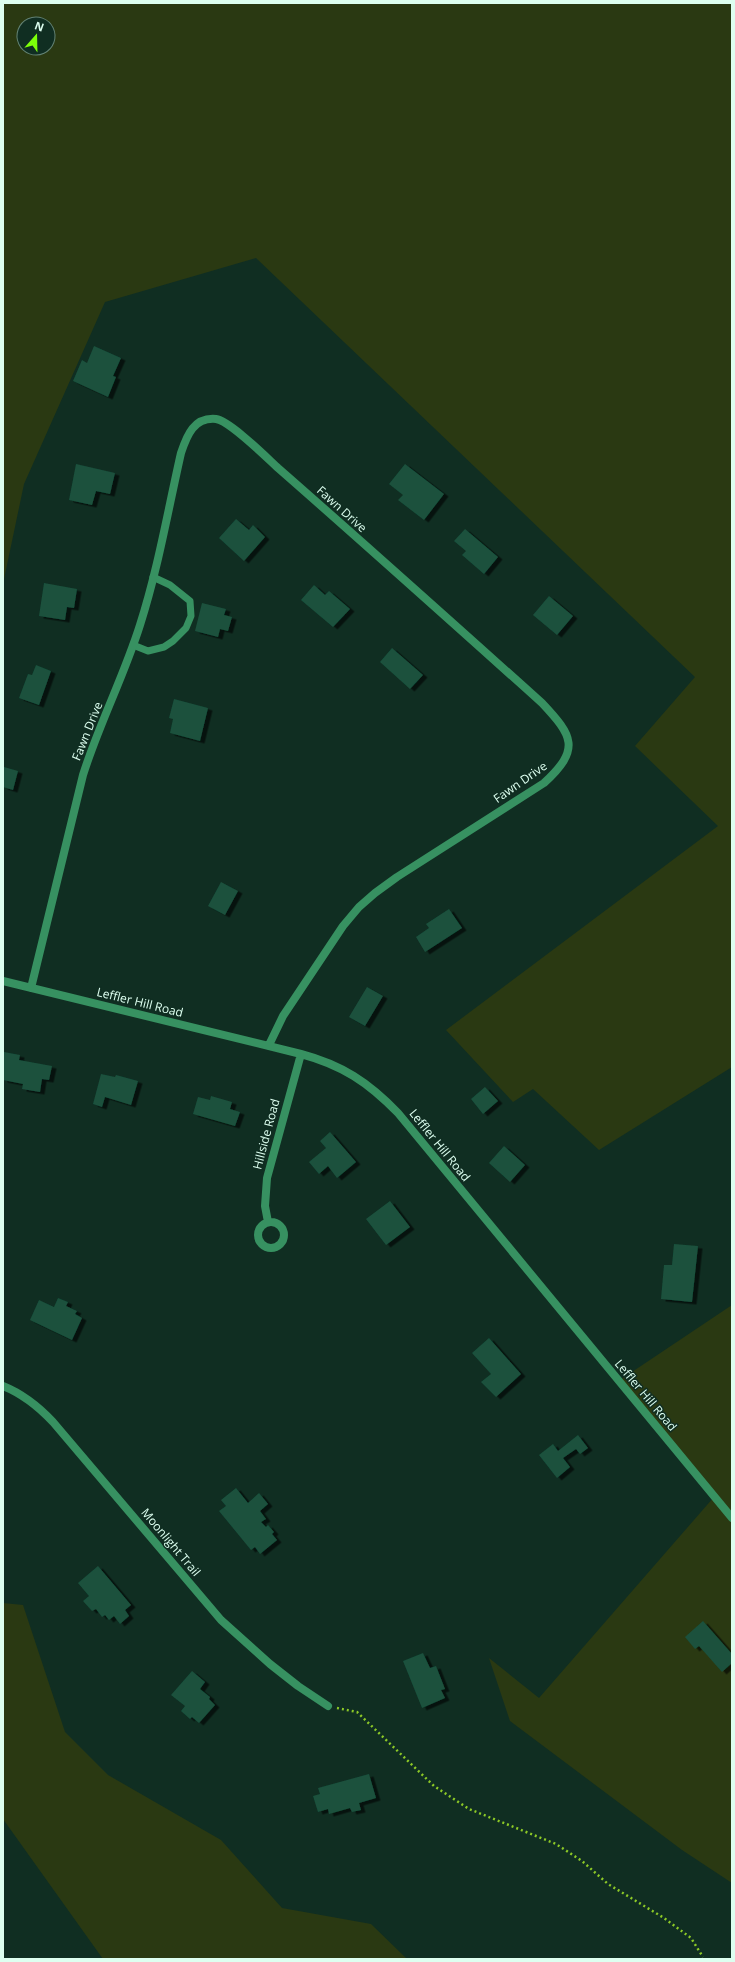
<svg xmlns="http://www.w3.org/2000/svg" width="735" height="1962" font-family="'Open Sans',sans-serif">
  <defs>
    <filter id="shadow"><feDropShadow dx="4.5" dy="2.5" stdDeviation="0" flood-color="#0009"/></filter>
  </defs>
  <rect width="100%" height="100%" fill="#102e22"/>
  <!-- green -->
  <path fill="#2a3912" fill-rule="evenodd" d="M3,3H732V1067L599,1150L533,1089L513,1102L446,1030L718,826L635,746L695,677L256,258L105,302L24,484L3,584ZM24,24H48V48H24Z
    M732,1305V1883L682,1850L510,1721L489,1658L539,1698L714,1497L620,1380Z
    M3,1603L23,1605L65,1732L108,1775L221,1840L282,1908L371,1924L407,1959H103L3,1819Z"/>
  <!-- building -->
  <path fill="#1a513d" filter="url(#shadow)" d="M94,346L121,358L113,376L116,377L108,397L73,381L82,360L87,363Z
    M76,464L115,473L110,494L96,491L92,505L69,500Z
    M405,464L444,494L424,520L398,500L403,495L389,484Z
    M236,519L249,530L253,525L265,537L244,561L219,538Z
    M465,529L498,557L484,574L462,555L466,551L454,541Z
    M44,583L77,589L74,608L67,607L65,620L39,616Z
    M314,585L325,595L329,591L350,609L333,627L301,600Z
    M549,596L573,616L557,635L533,615Z
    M202,603L226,609L224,615L232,617L228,631L220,629L218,637L195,631Z
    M392,648L423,675L410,689L380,662Z
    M36,665L51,671L39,705L19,698L28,674L32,675Z
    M174,699L208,708L200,741L170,733L173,719L169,718Z
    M4,767L18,771L13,790L3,787Z
    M221,882L238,891L225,915L208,906Z
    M449,909L462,928L425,952L416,937L429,928L426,924Z
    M367,987L383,996L365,1026L349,1017Z
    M4,1052L20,1055L19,1060L52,1066L49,1080L42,1079L40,1092L22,1089L23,1084L3,1080Z
    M101,1074L115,1077L116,1075L138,1081L131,1105L105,1097L102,1107L93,1104Z
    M485,1087L498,1101L483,1114L471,1099Z
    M211,1096L232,1102L230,1109L240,1112L235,1126L193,1114L198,1097L210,1100Z
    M330,1132L356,1162L337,1178L328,1166L319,1174L309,1162L326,1148L320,1141Z
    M504,1146L525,1165L510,1182L489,1163Z
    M390,1201L410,1227L386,1245L366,1219Z
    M674,1244L698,1246L692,1302L661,1299L664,1265H672Z
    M58,1298L68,1302L66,1306L77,1311L75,1314L82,1318L72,1340L30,1320L39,1300L54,1307Z
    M489,1338L521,1374L496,1397L481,1382L491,1374L472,1353Z
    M578,1435L588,1448L580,1454L576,1449L563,1458L570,1467L557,1478L539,1455L553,1444L558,1451Z
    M236,1488L248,1503L259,1493L268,1504L260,1511L266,1519L261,1522L266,1527L268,1525L274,1532L272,1534L277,1540L260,1554L255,1547L251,1550L219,1511L226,1506L221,1500Z
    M98,1566L131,1605L125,1610L129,1616L120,1624L114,1616L109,1620L105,1615L102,1617L96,1609L92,1611L83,1601L89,1596L78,1583Z
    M703,1621L732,1654V1663L722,1672L699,1646L695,1649L685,1637Z
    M423,1653L430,1668L436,1666L445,1689L441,1690L445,1698L422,1708L403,1661Z
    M192,1671L205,1682L200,1689L210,1697L209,1699L215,1705L199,1723L192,1717L190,1719L181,1711L185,1706L171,1695Z
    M369,1774L376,1798L359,1803L361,1810L352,1812L350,1808L329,1814L328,1809L318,1812L313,1796L320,1794L318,1788Z"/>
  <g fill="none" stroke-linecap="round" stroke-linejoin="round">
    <!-- path -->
    <path stroke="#8dc927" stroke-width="2.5" stroke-dasharray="2 3" stroke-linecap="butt" d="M337,1708L357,1712L434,1786L469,1809L556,1844L582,1861L608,1884L664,1918L691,1938L703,1957"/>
    <!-- service -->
    <path stroke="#379161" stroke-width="7" d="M133,645L148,651L164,647L173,641L186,628L191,616L190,601L170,585L153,577"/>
    <!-- minor -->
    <path stroke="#379161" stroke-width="8" d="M3,981L301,1054C342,1065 368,1082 398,1113L732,1518
      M31,988L83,775C99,724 124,676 140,625C158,569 168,510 181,453C187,435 194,417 216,419C230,421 266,457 278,468C366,545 454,624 542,703C573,736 581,749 544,783L397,877L375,893L359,907L343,926L283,1016L269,1045
      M258 1235a13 13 0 1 1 26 0a13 13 0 1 1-26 0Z
      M268,1222L265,1206L267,1178L301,1054
      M3,1386C23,1394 38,1406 53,1422L221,1620L270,1664L298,1686L328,1706"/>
  </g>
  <g text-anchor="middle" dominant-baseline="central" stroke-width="3" stroke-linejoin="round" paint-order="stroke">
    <!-- street labels -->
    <g font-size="12" fill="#ddfff0" stroke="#102e22">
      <text transform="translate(342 509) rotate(42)">Fawn Drive</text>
      <text transform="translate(87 731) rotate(-68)">Fawn Drive</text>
      <text transform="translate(520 782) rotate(-35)">Fawn Drive</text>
      <text transform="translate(140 1002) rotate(14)">Leffler Hill Road</text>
      <text transform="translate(266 1134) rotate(-75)">Hillside Road</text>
      <text transform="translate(440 1145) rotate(51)">Leffler Hill Road</text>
      <text transform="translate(646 1395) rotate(50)">Leffler Hill Road</text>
      <text transform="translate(171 1542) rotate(50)">Moonlight Trail</text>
    </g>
  </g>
  <!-- border -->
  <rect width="735" height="1962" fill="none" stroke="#ddfff0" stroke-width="8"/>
  <!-- north arrow -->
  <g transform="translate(36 36) rotate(20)"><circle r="19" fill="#102e22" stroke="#628274"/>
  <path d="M0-3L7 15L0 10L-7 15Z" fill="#7dff09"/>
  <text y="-6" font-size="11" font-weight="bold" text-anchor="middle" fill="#ddfff0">N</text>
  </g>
</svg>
